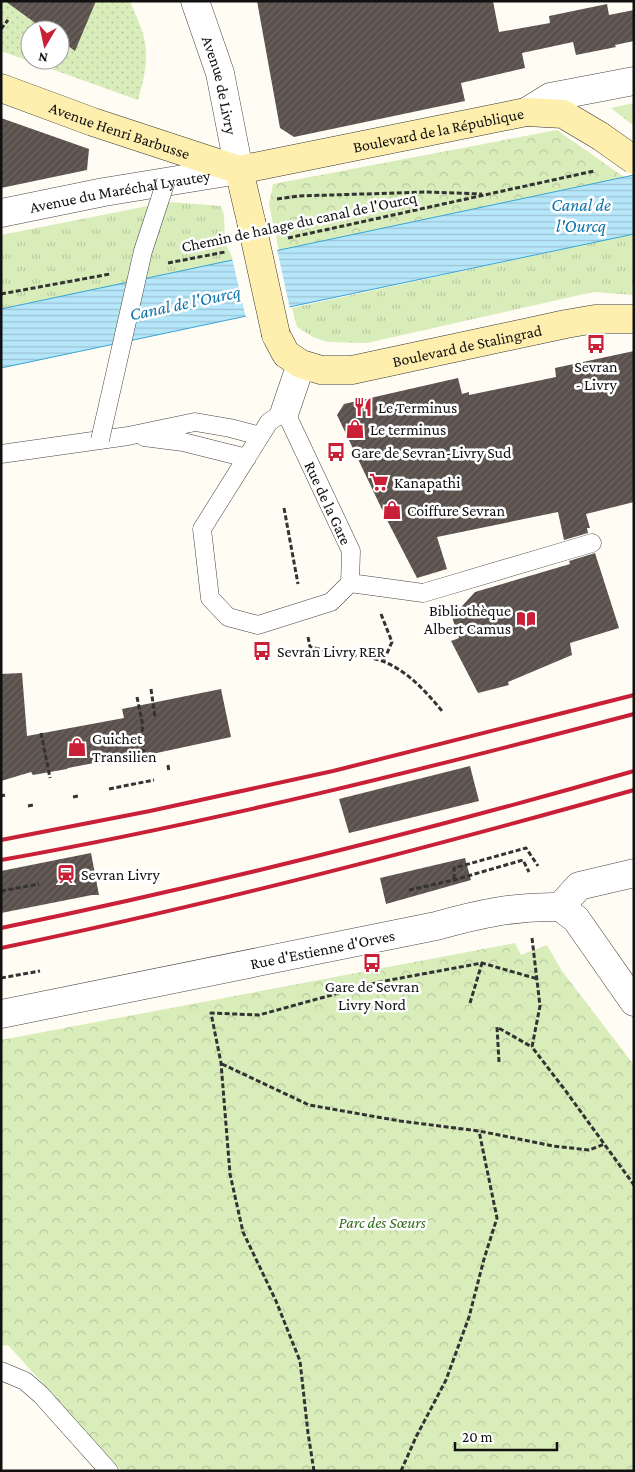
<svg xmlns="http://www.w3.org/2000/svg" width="635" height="1472" font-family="'Crimson Pro',serif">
  <defs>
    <pattern id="grass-tufts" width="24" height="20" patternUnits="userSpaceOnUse" patternTransform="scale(1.25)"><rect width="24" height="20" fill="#d9edba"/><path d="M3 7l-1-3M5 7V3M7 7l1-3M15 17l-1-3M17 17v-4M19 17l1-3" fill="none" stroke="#b9ca9f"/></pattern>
    <pattern id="park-crowns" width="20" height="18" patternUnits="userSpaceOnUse" patternTransform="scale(1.25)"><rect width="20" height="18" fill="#d9edba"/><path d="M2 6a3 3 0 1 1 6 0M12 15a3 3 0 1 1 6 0" fill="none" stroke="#b9ca9f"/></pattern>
    <pattern id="garden-dots" width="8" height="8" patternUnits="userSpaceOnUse" patternTransform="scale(1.25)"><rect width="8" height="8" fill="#d9edba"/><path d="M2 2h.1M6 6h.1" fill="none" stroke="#b9ca9f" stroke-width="1.8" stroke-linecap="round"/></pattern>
    <pattern id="water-rules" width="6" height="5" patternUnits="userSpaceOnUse" patternTransform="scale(1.25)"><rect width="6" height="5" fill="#b6e6f9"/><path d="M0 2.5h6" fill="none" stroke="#9bc4d4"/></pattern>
    <pattern id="building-hatch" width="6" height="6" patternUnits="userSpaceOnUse" patternTransform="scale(1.25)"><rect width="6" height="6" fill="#5a504c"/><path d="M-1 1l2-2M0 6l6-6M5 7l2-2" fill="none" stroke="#6d6562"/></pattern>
  </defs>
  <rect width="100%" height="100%" fill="#fffcf4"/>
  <!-- grass -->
  <path fill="url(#grass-tufts)" d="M634,103V126L611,108Z
    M168,202L221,206L224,215L225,242L234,261L1,309V235Z
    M634,234V295L593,292L367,343L327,342L313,337L297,327L292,308Z"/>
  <!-- park -->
  <path fill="url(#park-crowns)" d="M557,130L624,177L279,251L269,204L273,184Z
    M515,943L521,955L547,945L562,971L634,1065V1471H122L8,1345L1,1346V1040Z"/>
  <!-- garden -->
  <path fill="url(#garden-dots)" fill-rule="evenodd" d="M1,1H130C134,12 140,23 143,34C150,56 144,79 138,100L1,51ZM30,30H60V60H30Z"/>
  <!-- water -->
  <path fill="url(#water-rules)" stroke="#38a4d5" d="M634,175V234L1,368V309Z"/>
  <!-- pier -->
  <path fill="#fffcf4" d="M277,249L290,309L246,318L232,258Z"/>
  <!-- building -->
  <path fill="url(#building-hatch)" d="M5,1H96L75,51L60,40V30H45Z
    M257,1H493L499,32L550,23L549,16L607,4L609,15L634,10V41L615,45L616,47L576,55L573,42L522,53L525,68L461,83L465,101L294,137L280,128Z
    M1,118L89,149L87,170L1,188Z
    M634,351V502L586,514L590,528H587L588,533L564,540L558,512L437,537L447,569L417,578L388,522L337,415L344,404L458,378L462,394L469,392V395L556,377L555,368Z
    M595,553L619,628L570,643L572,655L508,682L509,685L478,693L451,641L459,638L452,617L475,592L570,564L569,561Z
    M22,673L27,736L124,718L122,709L221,689L231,737L152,754L151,752L68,768L67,769L33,775L31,772L1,781V674Z
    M470,766L479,801L349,833L339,799Z
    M91,853L99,895H92L1,913V871Z
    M465,858L471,880L386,904L380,878Z"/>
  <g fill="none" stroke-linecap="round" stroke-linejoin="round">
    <!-- service casing -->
    <g stroke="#444" stroke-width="19">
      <path id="service" d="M285,411L351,551L350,583L331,602L258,625L228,617L210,598L202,529L269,422Z
        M144,437L183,442L247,458
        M1,454L128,436L195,422L230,428L260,436
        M350,583L423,593L592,543
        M1,1371L25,1381L41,1395L109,1471"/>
    </g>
    <!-- minor casing -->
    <g stroke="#444" stroke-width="29">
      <g id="minor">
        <path d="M526,112L550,97L634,81"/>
        <path id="s1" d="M1,213L104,192L239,170"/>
        <path d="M285,411L301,364"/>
      </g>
    </g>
    <!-- tertiary casing -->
    <g stroke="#444" stroke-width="29">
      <g id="tertiary">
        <path id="s2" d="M195,1L220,73L239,170"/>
        <path d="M560,907L576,919L634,1002"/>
        <path id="s3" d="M1,1014L436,926C479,914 515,906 560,907L579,886L634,873"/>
      </g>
    </g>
    <!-- secondary casing -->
    <g stroke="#333" stroke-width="29">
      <g id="secondary">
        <path id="s4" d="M1,88L93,122L239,170L526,112L563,114L600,136"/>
        <path d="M239,170L251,221"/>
        <path id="s5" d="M276,335L286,354L301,364L321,370H352L566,324L595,319H634"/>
      </g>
    </g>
    <!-- path -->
    <path stroke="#333" stroke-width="3" stroke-dasharray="5 2.5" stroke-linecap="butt" d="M1,29L8,20
      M277,199L299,196L427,192L482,194
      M288,238L594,171
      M168,263L225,252
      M1,294L110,274
      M284,508L298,584
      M381,614L392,642L383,662
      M308,637L310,647C323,650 336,653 348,655C356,656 364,656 372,658C402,665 423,688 442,711
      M151,689L155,717
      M137,697L142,721L144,762
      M41,733L50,778
      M168,765L169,772
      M109,789L154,780
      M1,796L5,795
      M73,797L78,796
      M28,806L33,805
      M454,879V868L526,848L538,866
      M409,890L454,880L523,860L529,872
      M1,891L39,884
      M532,938L540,1006L532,1047L565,1090L634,1185
      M1,978L40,971
      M470,1003L482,963
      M499,1062L497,1027L532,1047
      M222,1064L309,1105L400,1121L479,1131L553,1146L589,1150L605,1144
      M314,1471L308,1433L300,1361L276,1301L243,1232L230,1174L221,1063L211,1013L259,1015L379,982L482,963L538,979
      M401,1471L416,1437L446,1380L469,1317L484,1259L497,1218L479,1131"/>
    <!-- service -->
    <use href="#service" stroke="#fff" stroke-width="18"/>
    <!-- minor -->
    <use href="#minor" stroke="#fff" stroke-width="28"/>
    <!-- tertiary -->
    <use href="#tertiary" stroke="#fff" stroke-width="28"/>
    <!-- secondary -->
    <use href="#secondary" stroke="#ffefaf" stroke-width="28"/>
    <!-- rail -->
    <path stroke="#ca2037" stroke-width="4" d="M1,840L150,811L333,771L634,695
      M1,860C214,822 425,769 634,714
      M1,928C214,884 425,831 634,771
      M1,948C214,904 424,849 634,790"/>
    <!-- service-bridge casing -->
    <g stroke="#444" stroke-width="19" stroke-linecap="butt">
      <path id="service-bridge" d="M100,440L143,251L166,181"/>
    </g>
    <!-- secondary-bridge casing -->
    <g stroke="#333" stroke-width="29" stroke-linecap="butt">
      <path id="secondary-bridge" d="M600,136L634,160
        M251,221L276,335"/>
    </g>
    <!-- service-bridge -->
    <use href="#service-bridge" stroke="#fff" stroke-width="18"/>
    <!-- secondary-bridge -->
    <use href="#secondary-bridge" stroke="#ffefaf" stroke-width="28"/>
  </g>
  <!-- icons -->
  <defs>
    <g id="bus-bare" transform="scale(1.5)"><path d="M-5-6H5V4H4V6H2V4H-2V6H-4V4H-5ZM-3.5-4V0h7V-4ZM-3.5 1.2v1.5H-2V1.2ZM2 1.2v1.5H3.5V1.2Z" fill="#ca2037" stroke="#fff" stroke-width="2.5" paint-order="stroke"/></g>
    <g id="restaurant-bare" transform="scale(1.5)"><path d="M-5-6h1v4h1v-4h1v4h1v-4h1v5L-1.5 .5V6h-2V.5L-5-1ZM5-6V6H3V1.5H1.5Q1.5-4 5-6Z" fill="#ca2037" stroke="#fff" stroke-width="2.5" paint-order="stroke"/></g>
    <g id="shop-bare" transform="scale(1.5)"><path d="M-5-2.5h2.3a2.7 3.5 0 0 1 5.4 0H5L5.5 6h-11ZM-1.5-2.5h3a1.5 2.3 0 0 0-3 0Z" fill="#ca2037" stroke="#fff" stroke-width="2.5" paint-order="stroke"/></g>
    <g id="supermarket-bare" transform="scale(1.5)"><path d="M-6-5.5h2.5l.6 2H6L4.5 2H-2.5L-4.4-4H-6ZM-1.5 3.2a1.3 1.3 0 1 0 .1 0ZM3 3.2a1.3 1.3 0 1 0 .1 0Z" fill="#ca2037" stroke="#fff" stroke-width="2.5" paint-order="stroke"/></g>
    <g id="library-bare" transform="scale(1.5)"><path d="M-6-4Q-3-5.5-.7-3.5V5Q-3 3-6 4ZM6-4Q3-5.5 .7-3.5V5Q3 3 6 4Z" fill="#ca2037" stroke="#fff" stroke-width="2.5" paint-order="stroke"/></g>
    <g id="station-bare" transform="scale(1.5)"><path d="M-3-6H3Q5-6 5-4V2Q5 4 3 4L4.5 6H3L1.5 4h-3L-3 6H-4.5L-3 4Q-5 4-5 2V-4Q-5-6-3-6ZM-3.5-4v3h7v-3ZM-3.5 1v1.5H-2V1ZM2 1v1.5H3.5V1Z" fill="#ca2037" stroke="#fff" stroke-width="2.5" paint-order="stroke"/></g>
  </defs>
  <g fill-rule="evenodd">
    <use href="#bus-bare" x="596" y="344"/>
    <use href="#restaurant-bare" x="363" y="407"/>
    <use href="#shop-bare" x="355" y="429"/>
    <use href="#bus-bare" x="336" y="452"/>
    <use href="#supermarket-bare" x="379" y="482"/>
    <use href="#shop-bare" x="392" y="510"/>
    <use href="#library-bare" x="526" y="619"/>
    <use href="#bus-bare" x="262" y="651"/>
    <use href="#shop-bare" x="77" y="747"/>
    <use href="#station-bare" x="66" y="874"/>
    <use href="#bus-bare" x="372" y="963"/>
  </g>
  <g text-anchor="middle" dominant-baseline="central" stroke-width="5" stroke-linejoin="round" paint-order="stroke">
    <!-- street labels -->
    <g font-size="16" fill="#111" stroke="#fff">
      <text stroke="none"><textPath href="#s2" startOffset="88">Avenue de Livry</textPath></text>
      <text stroke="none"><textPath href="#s4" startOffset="455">Boulevard de la République</textPath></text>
      <text stroke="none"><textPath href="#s4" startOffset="126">Avenue Henri Barbusse</textPath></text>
      <text stroke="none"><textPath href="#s1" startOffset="121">Avenue du Maréchal Lyautey</textPath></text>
      <text transform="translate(299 222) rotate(-12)">Chemin de halage du canal de l'Ourcq</text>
      <text stroke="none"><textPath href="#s5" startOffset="209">Boulevard de Stalingrad</textPath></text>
      <text transform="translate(328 503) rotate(65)">Rue de la Gare</text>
      <text stroke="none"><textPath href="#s3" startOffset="328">Rue d'Estienne d'Orves</textPath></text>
    </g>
    <!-- poi labels -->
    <g font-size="16" fill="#111" stroke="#fff" text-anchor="start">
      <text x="596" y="366" text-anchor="middle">Sevran<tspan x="596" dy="18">- Livry</tspan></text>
      <text x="378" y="407">Le Terminus</text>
      <text x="370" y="429">Le terminus</text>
      <text x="351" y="452">Gare de Sevran-Livry Sud</text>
      <text x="394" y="482">Kanapathi</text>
      <text x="407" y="510">Coiffure Sevran</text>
      <text x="511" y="610" text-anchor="end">Bibliothèque<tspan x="511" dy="18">Albert Camus</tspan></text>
      <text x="277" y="651">Sevran Livry RER</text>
      <text x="92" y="738">Guichet<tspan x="92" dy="18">Transilien</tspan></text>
      <text x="81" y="874">Sevran Livry</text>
      <text x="372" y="986" text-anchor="middle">Gare de Sevran<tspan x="372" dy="18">Livry Nord</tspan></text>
    </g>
    <!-- park labels -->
    <g font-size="16" font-style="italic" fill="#346d1c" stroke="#fff">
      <text x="382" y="1222">Parc des Sœurs</text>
    </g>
    <!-- water labels -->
    <g font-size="18" font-style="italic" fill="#1175ab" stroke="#fff">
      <text x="581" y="205">Canal de<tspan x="581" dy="21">l'Ourcq</tspan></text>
      <text transform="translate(185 303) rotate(-12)">Canal de l'Ourcq</text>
    </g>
  </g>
  <!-- border -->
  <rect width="635" height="1472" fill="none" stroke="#111111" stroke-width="5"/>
  <!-- north arrow -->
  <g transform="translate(45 45) rotate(189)"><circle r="24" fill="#ffffff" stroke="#a0a0a0"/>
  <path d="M0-4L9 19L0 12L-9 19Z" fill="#ca2037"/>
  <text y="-8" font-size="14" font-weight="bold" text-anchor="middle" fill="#111111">N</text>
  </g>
  <!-- scale -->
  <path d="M455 1442v8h102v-8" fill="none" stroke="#111111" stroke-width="2.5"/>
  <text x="462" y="1442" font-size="15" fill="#111111" stroke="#ffffff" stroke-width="4" paint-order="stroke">20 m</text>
</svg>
